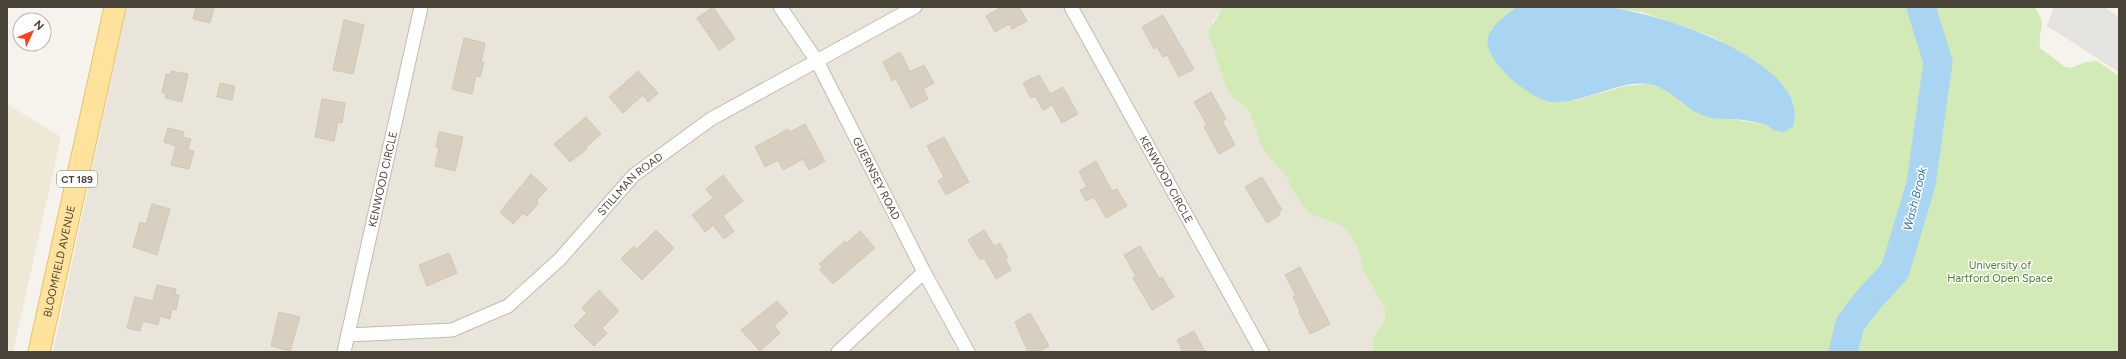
<svg xmlns="http://www.w3.org/2000/svg" width="2126" height="359" font-family="Figtree,sans-serif">
  <rect width="100%" height="100%" fill="#f6f3ec"/>
  <!-- residential -->
  <path fill="#eae5da" d="M127,7H1223L1212,22L1232,96L1249,110L1260,143L1265,152L1287,177L1291,187L1311,214L1341,226L1350,234L1360,254L1363,270L1385,309V320L1373,339L1372,352H53Z"/>
  <!-- education -->
  <path fill="#efe8d6" d="M7,104L61,137L13,352H7Z"/>
  <!-- green -->
  <path fill="#d2eab5" d="M1223,7H1516L1490,30L1573,101L1625,86L1647,84L1668,90L1683,104L1702,115L1765,124L1773,130L1759,63L1711,36L1641,12L1606,7H2034C2048,23 2038,29 2040,48L2065,67L2071,68L2086,62L2097,61L2119,76V352H1372L1373,339L1385,320V309L1363,270L1360,254L1350,234L1341,226L1311,214L1303,206L1291,187L1287,177L1265,152L1260,143L1249,110L1232,96L1226,87L1208,32Z"/>
  <!-- parking -->
  <path fill="#e5e3e0" d="M2054,7H2104L2117,16L2119,14V72L2047,26Z"/>
  <!-- water -->
  <path fill="#a9d4f2" d="M1516,7C1546,7 1577,4 1607,7C1654,12 1813,60 1793,127L1783,132L1773,130L1765,124C1758,123 1751,121 1744,120C1731,118 1715,121 1702,115C1682,107 1670,87 1647,84C1618,80 1584,104 1552,102C1532,101 1482,60 1488,38C1491,25 1506,16 1516,7Z"/>
  <g fill="none" stroke-linecap="round" stroke-linejoin="round">
    <!-- river -->
    <path stroke="#a9d4f2" stroke-width="29" d="M1843,352L1850,324L1869,299L1895,271L1921,184L1938,62L1921,7"/>
  </g>
  <!-- building -->
  <path fill="#d8cfc1" stroke="#d3c7b4" d="M196,7H214L210,23L193,19Z
    M713,7L735,39L719,50L697,18Z
    M1002,7H1019L1027,21L1012,29L1009,24L995,32L986,16Z
    M1163,15L1194,69L1179,77L1167,55L1163,57L1157,47L1154,49L1142,27Z
    M344,20L364,25L353,74L333,70Z
    M464,38L485,43L481,62H484L480,77L476,76L472,94L452,89Z
    M900,52L910,72L924,65L934,83L923,89L928,99L911,108L896,79L892,81L883,62Z
    M171,71L188,74L182,102L165,98L166,93H162L166,74L170,75Z
    M638,71L658,93L648,102L643,95L623,113L609,97Z
    M1039,75L1050,94L1063,87L1078,114L1062,123L1052,105L1043,110L1035,96L1031,98L1023,83Z
    M220,83L235,86L232,100L217,97Z
    M1211,92L1226,119L1222,121L1235,145L1219,154L1204,127L1207,125L1194,102Z
    M322,99L345,103L342,123L338,122L334,141L315,137Z
    M586,117L601,134L586,147L587,149L570,162L554,144Z
    M805,124L825,161L809,170L803,159L783,170L778,160L765,167L755,147L788,129L790,132Z
    M168,128L184,132L183,137L191,139L188,150L194,151L189,169L171,165L176,146L164,142Z
    M439,132L463,137L455,171L435,166L439,148L436,147Z
    M944,137L969,182L946,195L938,181L944,177L927,146Z
    M1096,161L1112,191L1117,189L1127,206L1106,218L1094,197L1086,201L1080,190L1087,187L1079,171Z
    M531,174L547,189L536,201L539,203L527,216L523,213L513,224L500,212Z
    M723,175L743,201L723,216L734,231L724,239L713,225L705,232L692,215L713,198L706,189Z
    M1262,177L1282,210L1278,212L1280,215L1267,223L1245,187Z
    M152,204L170,209L157,255L133,247L140,222L146,224Z
    M656,230L674,248L642,280L621,259L634,246L637,249Z
    M984,230L994,246L1000,243L1008,258L1005,259L1011,270L996,279L984,258L980,260L968,240Z
    M860,231L875,248L833,284L820,270L822,267L819,264L845,241L847,243Z
    M1140,246L1159,278L1162,277L1174,297L1152,310L1133,278L1136,276L1124,255Z
    M449,253L457,273L427,286L419,265Z
    M1300,267L1330,324L1310,334L1299,312L1300,311L1293,297L1296,296L1285,275Z
    M157,285L176,289L175,294L179,295L176,310L172,309L170,319L160,316L158,325L143,321L140,331L127,328L135,297L153,301Z
    M599,290L619,311L602,328L607,333L594,346L574,326L587,313L582,308Z
    M777,301L788,313L774,326L780,333L760,351L741,330Z
    M279,312L300,317L290,351L271,346Z
    M1030,313L1049,346L1037,352H1028L1015,322Z
    M1194,331L1205,352H1183L1177,340Z"/>
  <g fill="none" stroke-linecap="round" stroke-linejoin="round">
    <!-- street casing -->
    <g stroke="#c2bbae" stroke-width="15">
      <g id="street">
        <path id="s1" d="M780,7L817,61L924,272L968,352"/>
        <path id="s2" d="M1071,7L1262,352"/>
        <path id="s3" d="M348,335L452,330L508,306L559,260L634,175L711,119L915,7"/>
        <path id="s4" d="M344,352L421,7"/>
        <path d="M838,352L924,272"/>
      </g>
    </g>
    <!-- primary casing -->
    <g stroke="#e6c16a" stroke-width="23">
      <g id="primary">
        <path id="s5" d="M39,352L115,7"/>
      </g>
    </g>
    <!-- street -->
    <use href="#street" stroke="#fff" stroke-width="13"/>
    <!-- primary -->
    <use href="#primary" stroke="#ffe39c" stroke-width="21"/>
  </g>
  <g text-anchor="middle" dominant-baseline="central" stroke-width="3" stroke-linejoin="round" paint-order="stroke">
    <!-- shield labels -->
    <rect fill="#fff" stroke="#817c74" stroke-width="1" x="57" y="171" width="40" height="16" rx="3"/>
    <g font-size="10" font-weight="bold" fill="#4b4439">
      <text x="77" y="179">CT 189</text>
    </g>
    <!-- street labels -->
    <g font-size="11" fill="#4b4439" stroke="#fff">
      <text stroke="none"><textPath href="#s1" startOffset="197">GUERNSEY ROAD</textPath></text>
      <text stroke="none"><textPath href="#s4" startOffset="177">KENWOOD CIRCLE</textPath></text>
      <text stroke="none"><textPath href="#s2" startOffset="197">KENWOOD CIRCLE</textPath></text>
      <text stroke="none"><textPath href="#s3" startOffset="338">STILLMAN ROAD</textPath></text>
      <text stroke="none"><textPath href="#s5" startOffset="93">BLOOMFIELD AVENUE</textPath></text>
    </g>
    <!-- park labels -->
    <g font-size="11" fill="#4a7f2a" stroke="#fff">
      <text x="2000" y="265">University of<tspan x="2000" dy="13">Hartford Open Space</tspan></text>
    </g>
    <!-- water labels -->
    <g font-size="12" font-style="italic" fill="#2e7ab2" stroke="#fff">
      <text transform="translate(1915 199) rotate(-76)">Wash Brook</text>
    </g>
  </g>
  <!-- border -->
  <rect width="2126" height="359" fill="none" stroke="#4b4439" stroke-width="16"/>
  <!-- north arrow -->
  <g transform="translate(32 32) rotate(46)"><circle r="19" fill="#ffffff" stroke="#b7b4b0"/>
  <path d="M0-3L7 15L0 10L-7 15Z" fill="#fc3f1d"/>
  <text y="-6" font-size="11" font-weight="bold" text-anchor="middle" fill="#4b4439">N</text>
  </g>
</svg>
